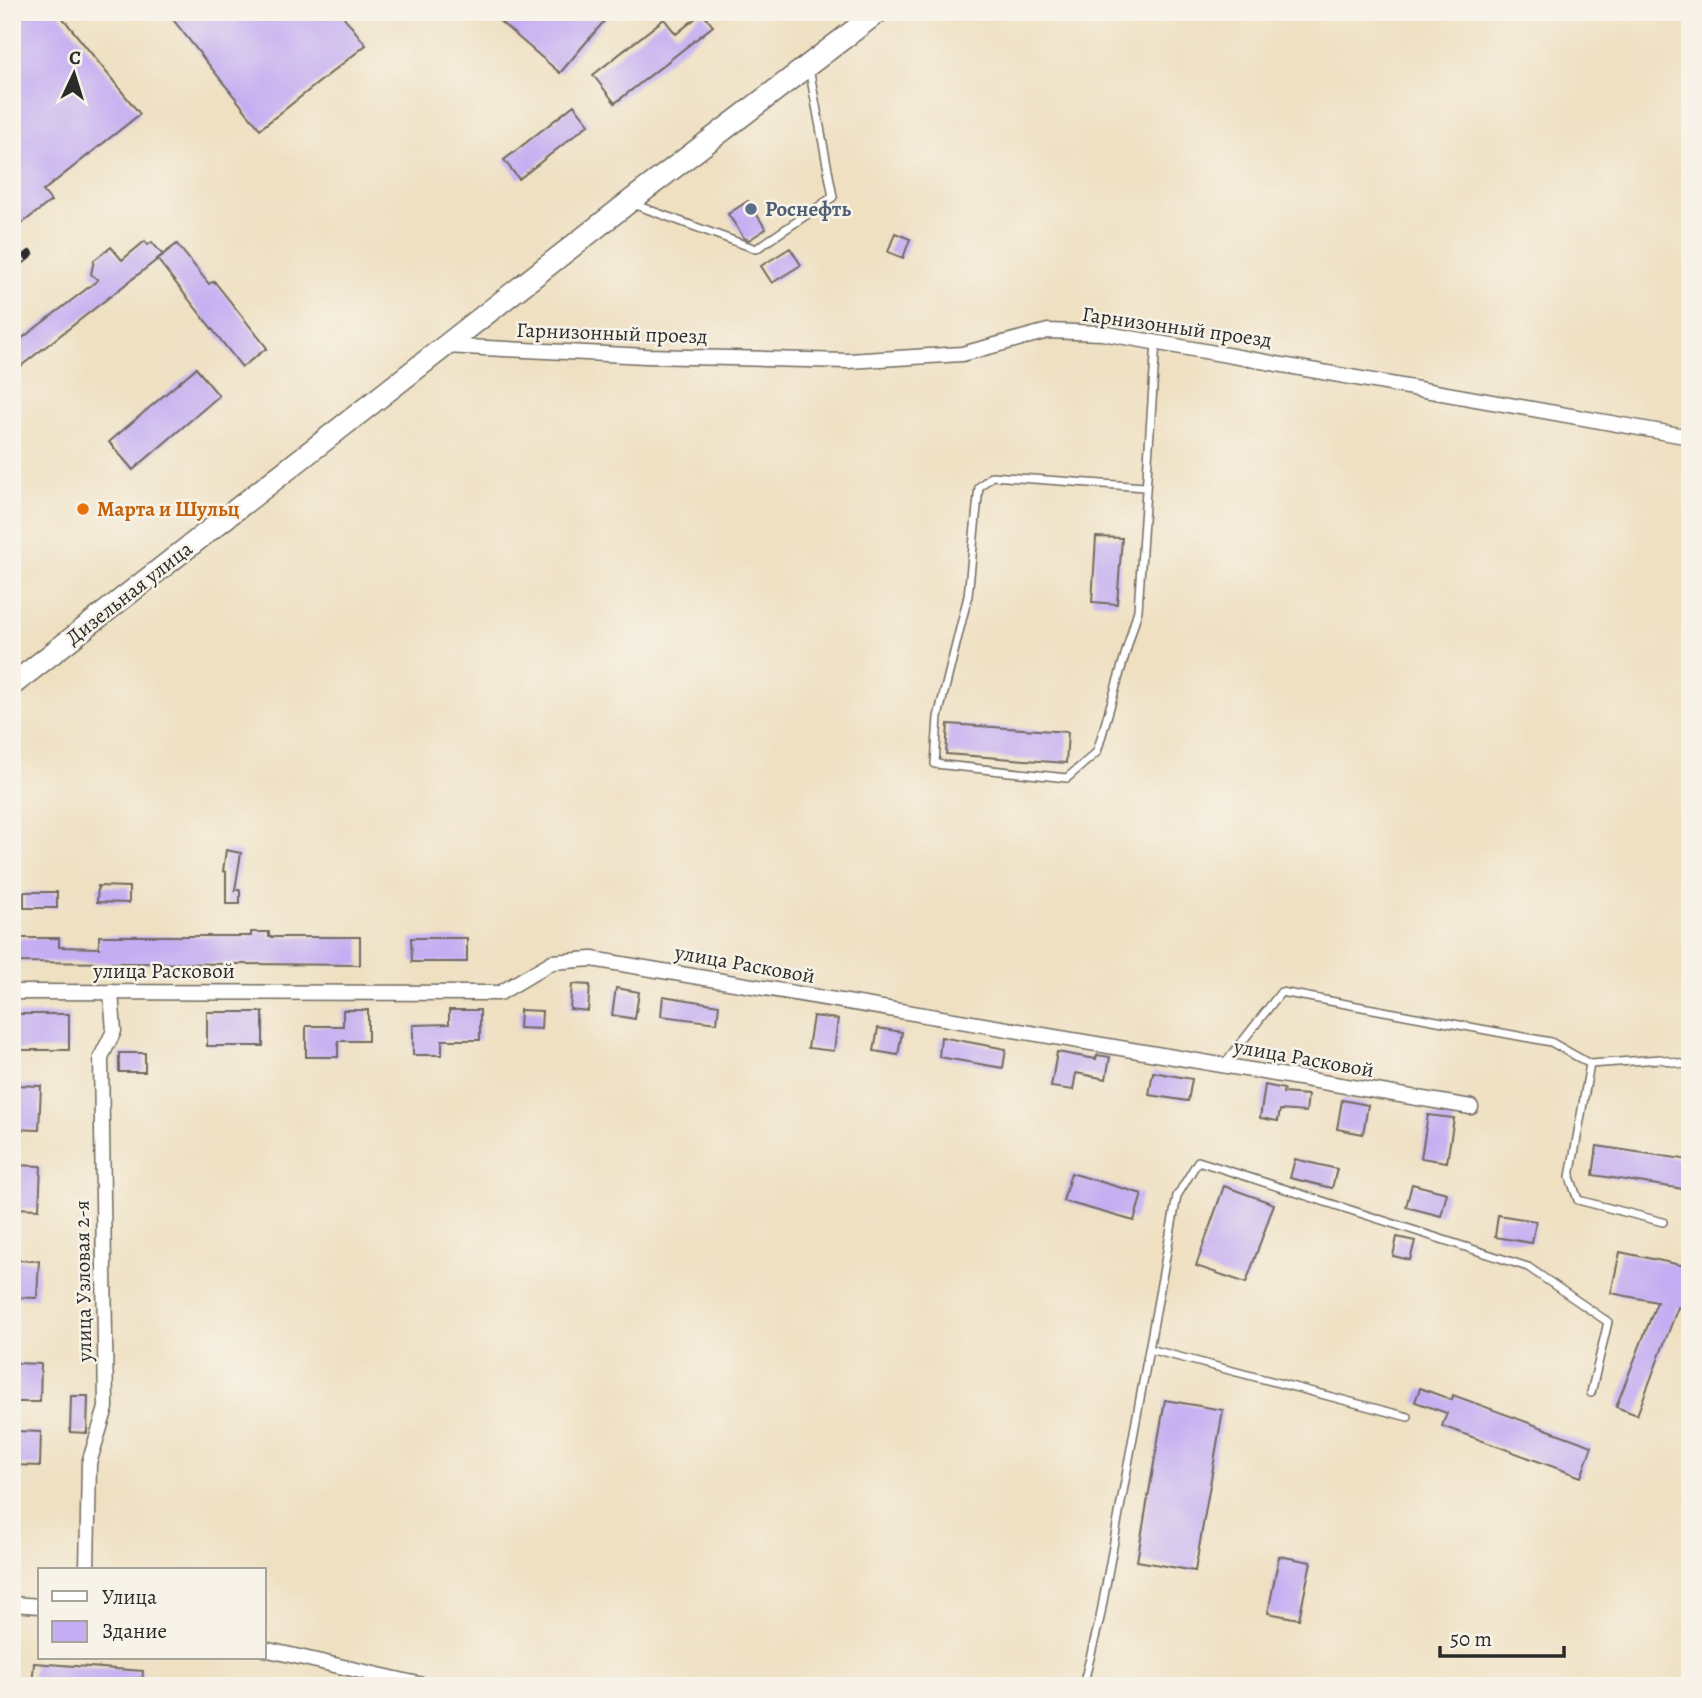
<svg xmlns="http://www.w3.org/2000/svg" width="1702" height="1698" font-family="Alegreya,serif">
  <rect width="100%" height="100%" fill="#f7f3e8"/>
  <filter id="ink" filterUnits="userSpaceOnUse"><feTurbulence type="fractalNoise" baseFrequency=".0143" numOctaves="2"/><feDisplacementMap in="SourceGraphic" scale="14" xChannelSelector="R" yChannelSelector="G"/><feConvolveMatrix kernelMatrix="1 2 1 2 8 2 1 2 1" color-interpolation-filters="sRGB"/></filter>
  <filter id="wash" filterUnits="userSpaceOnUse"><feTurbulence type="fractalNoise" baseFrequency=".00686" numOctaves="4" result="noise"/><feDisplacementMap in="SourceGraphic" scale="28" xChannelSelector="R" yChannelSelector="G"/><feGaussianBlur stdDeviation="1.57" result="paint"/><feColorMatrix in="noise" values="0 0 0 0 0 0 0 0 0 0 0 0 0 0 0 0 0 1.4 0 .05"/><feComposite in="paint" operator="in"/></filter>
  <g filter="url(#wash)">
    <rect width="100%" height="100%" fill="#efe0c2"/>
    <g id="blocks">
      <!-- building -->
      <path fill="#c4adf2" d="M12,12H58L140,114L43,191L51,201L12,231Z
        M167,12H340L366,45L260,129Z
        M489,12H612L560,73Z
        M702,13L713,26L615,103L593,75L664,19L676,34Z
        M574,105L589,124L519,179L504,160Z
        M748,201L766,229L749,240L744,238L728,214Z
        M895,233L910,239L903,258L888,252Z
        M145,241L148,245L152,242L163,255L12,373V346L98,280L91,274L94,260L111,247L122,260Z
        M177,244L209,284L214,281L267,348L242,367L157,259Z
        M790,248L801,265L772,283L761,266Z
        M196,368L219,396L133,470L109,442Z
        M1096,537L1122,538L1117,604L1092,602Z
        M948,724L1068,732L1066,763L946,754Z
        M226,850L241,853L235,890H240V904H226V872L223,871Z
        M98,886L129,887V903L97,902Z
        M24,892H57V908H24Z
        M251,932H269V937H360V965L16,962V938H59V947L99,948V936H251Z
        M411,938H467V962H412Z
        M572,984L590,985L588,1011L570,1009Z
        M616,988L639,992L635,1019L612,1015Z
        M663,996L719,1005L717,1023L661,1016Z
        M343,1010H368V1041H338V1057H306V1026H343Z
        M449,1010H480V1040H442V1055H413V1025L449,1024Z
        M520,1010L542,1011L541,1029L519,1028Z
        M207,1012H263V1046H207Z
        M13,1014H69V1050H13Z
        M813,1016L838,1019L834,1051L808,1048Z
        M878,1028L902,1032L898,1055L874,1051Z
        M941,1037L1006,1049L1003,1068L939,1057Z
        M1057,1052L1096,1059L1097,1055L1110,1057L1106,1079L1076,1073L1073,1090L1051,1087Z
        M119,1053H145V1072H119Z
        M1153,1072L1192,1079L1188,1101L1149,1095Z
        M14,1085L41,1086L39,1130L12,1129Z
        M1265,1085L1284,1089L1283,1093L1308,1095L1306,1112L1280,1110L1278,1121L1260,1118Z
        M1342,1100L1368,1105L1363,1134L1337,1129Z
        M1428,1115L1454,1118L1447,1162L1421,1158Z
        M1597,1146L1690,1160V1190L1593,1175Z
        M1295,1159L1337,1169L1332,1188L1290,1178Z
        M12,1165L41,1166L39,1209L12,1208Z
        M1071,1173L1142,1194L1134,1221L1063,1201Z
        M1412,1184L1447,1193L1441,1216L1406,1207Z
        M1224,1186L1274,1204L1246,1283L1196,1266Z
        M1498,1215L1536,1221L1532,1243L1495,1237Z
        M1397,1237L1415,1241L1410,1260L1393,1256Z
        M1620,1252L1690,1267L1686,1308L1678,1307L1637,1415L1616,1407L1657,1302L1611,1293Z
        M13,1260L39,1261L37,1298L12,1297Z
        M15,1363L41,1364L40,1402H14Z
        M1420,1388L1452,1400L1453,1395L1592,1446L1581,1477L1442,1426L1447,1413L1415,1402Z
        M71,1396H88L87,1433L70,1432Z
        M1165,1400L1223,1410L1195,1571L1137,1561Z
        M17,1431L41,1432L40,1466L16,1465Z
        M1279,1556L1311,1562L1299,1619L1268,1613Z
        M34,1663L143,1671L142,1686L75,1683V1686H32Z"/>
    </g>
  </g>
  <g filter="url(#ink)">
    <use href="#blocks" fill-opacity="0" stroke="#706a60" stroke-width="2"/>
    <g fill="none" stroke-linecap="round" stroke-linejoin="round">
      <!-- lane casing -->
      <g stroke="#706a60" stroke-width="10">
        <path id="lane" d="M633,204L756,249L833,197L809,68
          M1145,487L992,476L979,487L968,596L938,717L935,764L1067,778L1097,752L1138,610L1156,342
          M1590,1064L1570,1177L1578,1200L1663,1222
          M1224,1065L1281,992L1551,1042L1590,1064L1660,1059L1690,1066
          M1149,1349L1408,1417
          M1083,1686L1100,1618L1177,1196L1198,1161L1528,1267L1608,1322L1591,1393"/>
      </g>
      <!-- street casing -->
      <g stroke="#706a60" stroke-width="17">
        <path id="street" d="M445,346L646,356L848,361L962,354L1048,331L1102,333L1690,437
          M12,992L500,993L552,962L592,959L1471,1107
          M87,1570L89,1463L106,1408L101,1057L114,1031L111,992
          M12,1604L40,1606
          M264,1649L427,1686"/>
      </g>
      <!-- primary casing -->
      <g stroke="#706a60" stroke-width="24">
        <path id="primary" d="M12,685L629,202L878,12"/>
      </g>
      <!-- lane -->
      <use href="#lane" stroke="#fff" stroke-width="7"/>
      <!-- street -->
      <use href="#street" stroke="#fff" stroke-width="14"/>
      <!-- primary -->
      <use href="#primary" stroke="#fff" stroke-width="21"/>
      <!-- rail casing -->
      <g stroke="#2b2b2b" stroke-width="8">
        <path id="rail" d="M12,268L30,254"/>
      </g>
      <!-- rail -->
      <use href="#rail" stroke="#f7f3e8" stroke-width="5" stroke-dasharray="16" stroke-linecap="butt"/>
    </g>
  </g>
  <!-- markers -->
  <circle fill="#5c6f8a" stroke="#f7f3e8" stroke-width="2.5" cx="751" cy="209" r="7"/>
  <circle fill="#e8710a" stroke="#f7f3e8" stroke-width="2.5" cx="83" cy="509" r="7"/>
  <g text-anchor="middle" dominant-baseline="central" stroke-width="5" stroke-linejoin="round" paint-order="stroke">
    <!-- service labels -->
    <g font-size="21" font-weight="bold" fill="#4e5e75" stroke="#f7f3e8" text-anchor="start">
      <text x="765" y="209">Роснефть</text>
    </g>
    <!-- street labels -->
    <g font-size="21" fill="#2b2b2b" stroke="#f7f3e8">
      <text transform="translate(1177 327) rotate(8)">Гарнизонный проезд</text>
      <text transform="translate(612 333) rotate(2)">Гарнизонный проезд</text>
      <text transform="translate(129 593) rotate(-38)">Дизельная улица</text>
      <text transform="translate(745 964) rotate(10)">улица Расковой</text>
      <text x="164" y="971">улица Расковой</text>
      <text transform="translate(1304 1058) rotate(10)">улица Расковой</text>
      <text transform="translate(83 1281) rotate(-91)">улица Узловая 2-я</text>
    </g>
    <!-- food labels -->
    <g font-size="21" font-weight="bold" fill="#c56008" stroke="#f7f3e8" text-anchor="start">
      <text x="97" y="509">Марта и Шульц</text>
    </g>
  </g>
  <!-- margin -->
  <rect width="1702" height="1698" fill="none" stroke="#f7f3e8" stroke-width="42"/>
  <!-- legend -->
  <rect x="38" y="1568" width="228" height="91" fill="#f7f3e8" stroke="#a5a39c" stroke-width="2"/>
  <rect x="52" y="1591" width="35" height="10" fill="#ffffff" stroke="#a5a39c" stroke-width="2"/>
  <text x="102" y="1604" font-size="21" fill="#2b2b2b">Улица</text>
  <rect x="52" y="1621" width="35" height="21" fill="#c4adf2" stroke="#a5a39c" stroke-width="2"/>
  <text x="102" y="1638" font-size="21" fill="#2b2b2b">Здание</text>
  <!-- north arrow -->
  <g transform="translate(74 74) rotate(4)" stroke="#f7f3e8" stroke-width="5" paint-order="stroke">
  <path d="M0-5L12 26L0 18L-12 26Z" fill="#2b2b2b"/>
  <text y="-10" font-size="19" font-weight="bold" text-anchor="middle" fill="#2b2b2b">С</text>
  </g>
  <!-- scale -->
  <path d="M1440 1646v10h124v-10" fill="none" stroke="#2b2b2b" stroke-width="3.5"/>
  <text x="1450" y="1646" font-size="21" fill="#2b2b2b" stroke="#f7f3e8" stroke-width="5" paint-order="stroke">50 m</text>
</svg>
